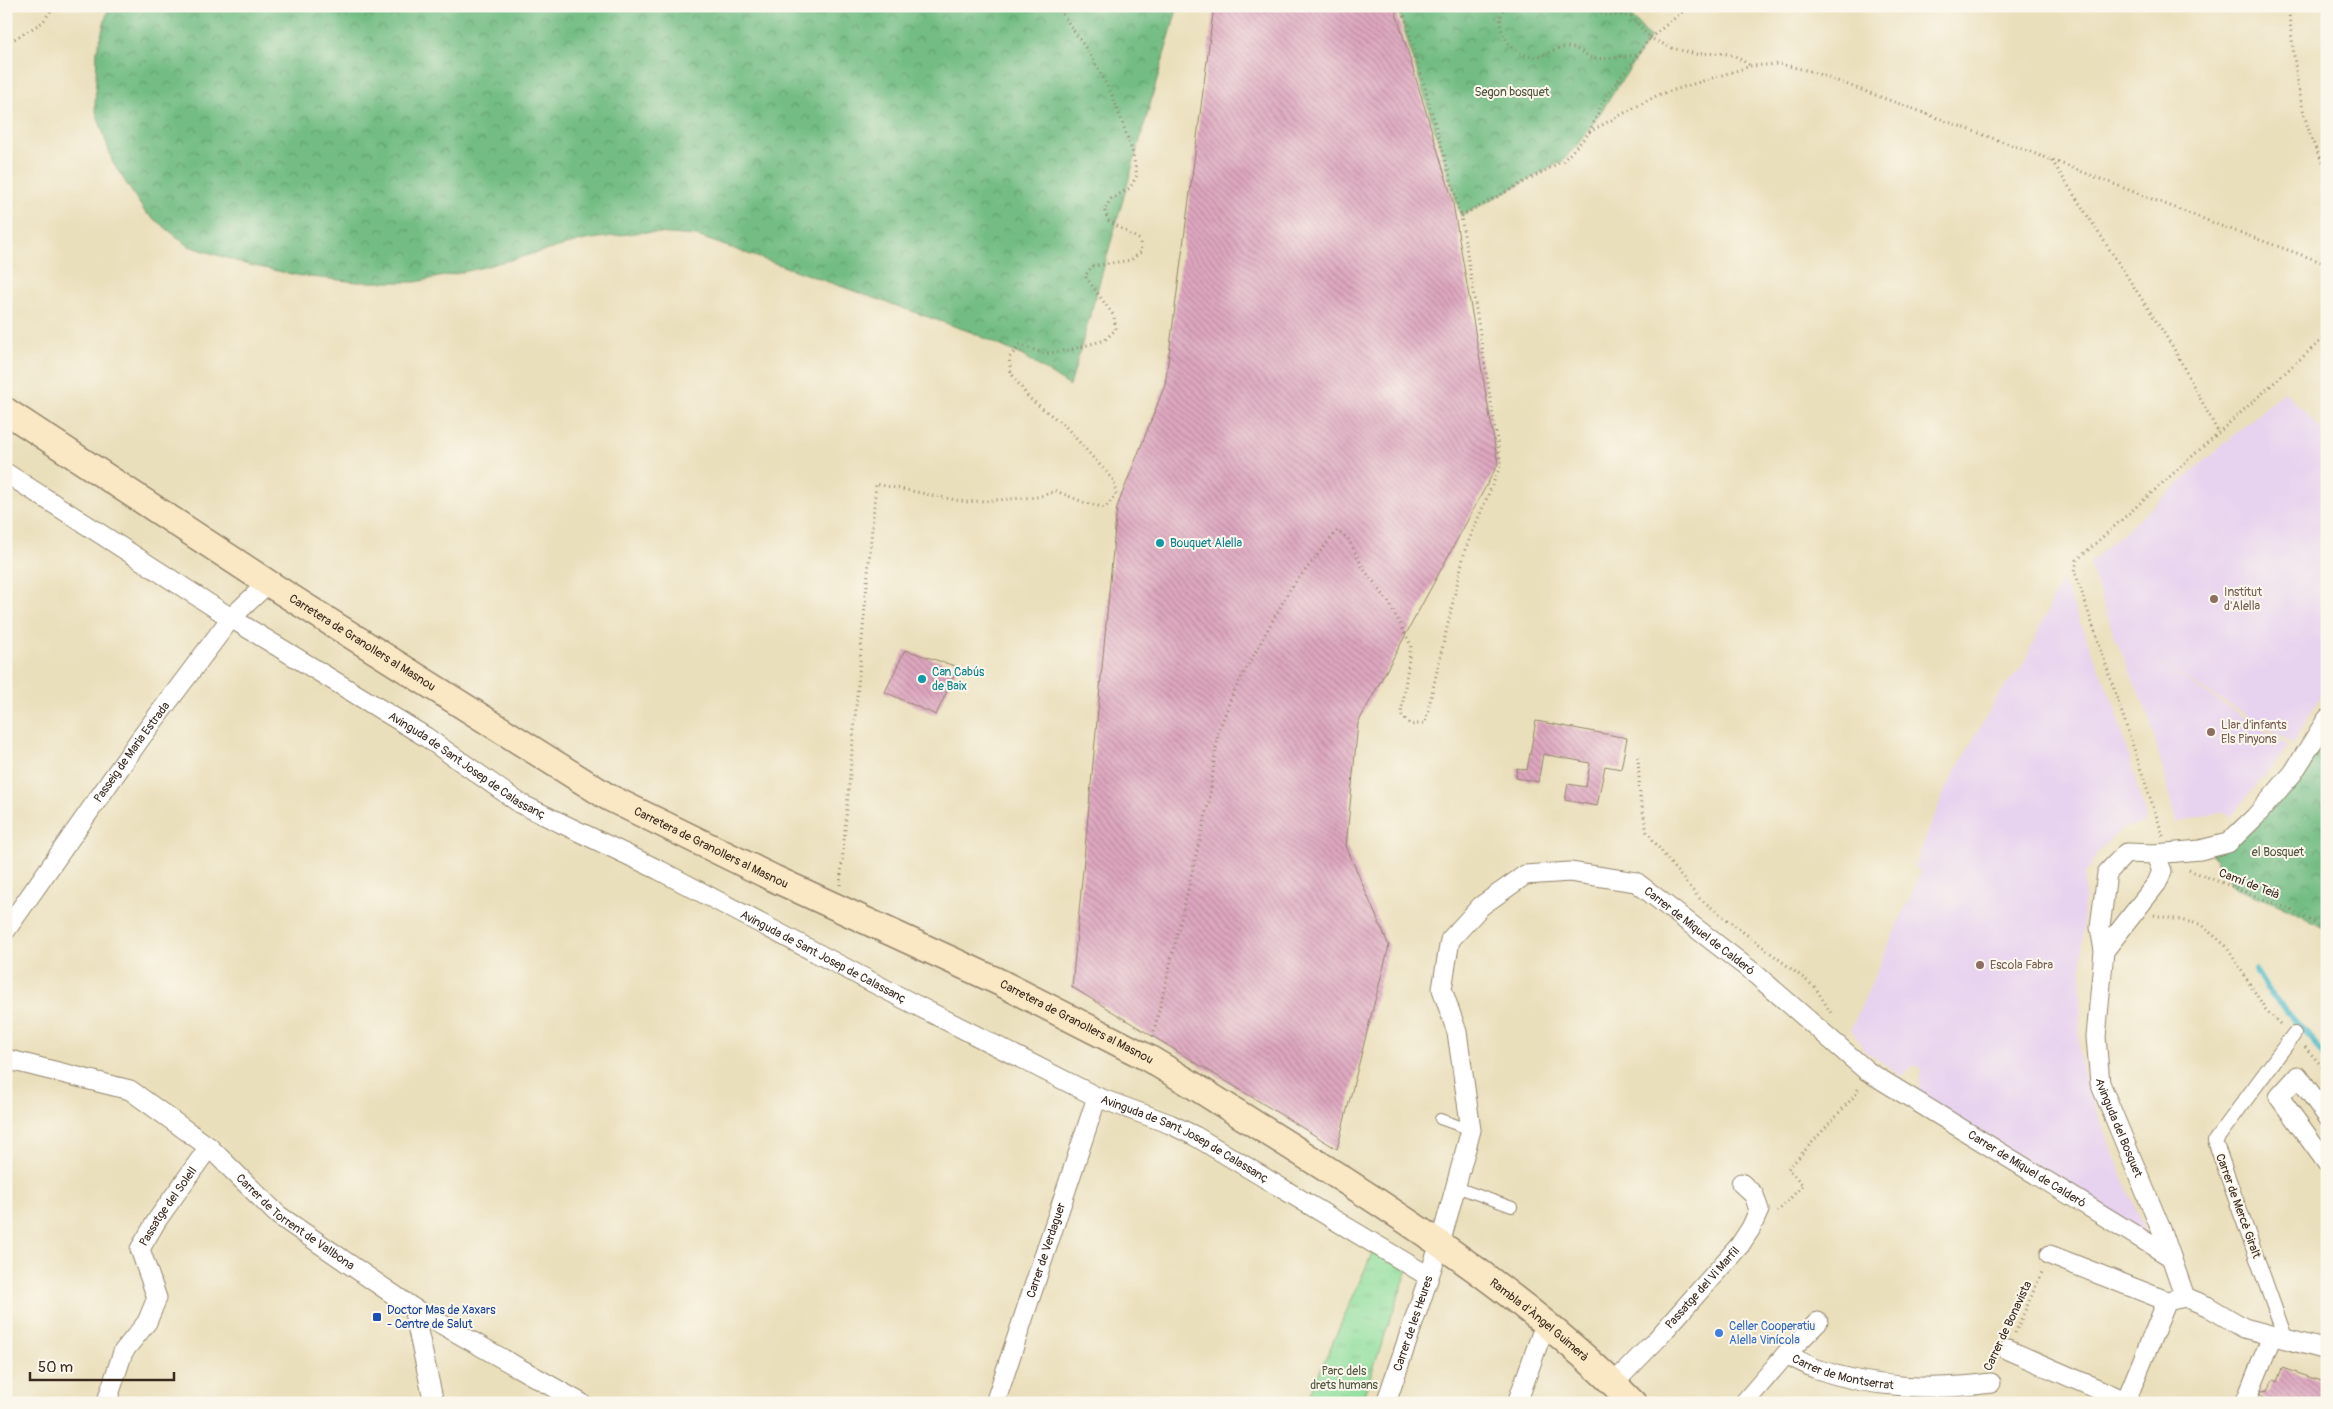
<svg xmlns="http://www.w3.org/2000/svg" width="2333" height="1409" font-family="Pangolin,sans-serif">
  <defs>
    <pattern id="forest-crowns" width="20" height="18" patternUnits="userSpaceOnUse" patternTransform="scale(1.25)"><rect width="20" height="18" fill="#73bd84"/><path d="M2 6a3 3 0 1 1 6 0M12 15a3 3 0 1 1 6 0" fill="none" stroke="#609a6b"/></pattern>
    <pattern id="park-tufts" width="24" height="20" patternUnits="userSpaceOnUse" patternTransform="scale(1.25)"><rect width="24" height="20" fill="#8fde9c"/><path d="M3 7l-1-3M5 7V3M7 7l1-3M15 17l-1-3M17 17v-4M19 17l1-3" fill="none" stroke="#7cbf86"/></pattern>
    <pattern id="building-back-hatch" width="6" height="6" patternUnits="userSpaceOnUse" patternTransform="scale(1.25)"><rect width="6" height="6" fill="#dea7c0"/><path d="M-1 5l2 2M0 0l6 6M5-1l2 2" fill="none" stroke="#b5889b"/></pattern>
  </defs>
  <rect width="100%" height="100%" fill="#fbf7ec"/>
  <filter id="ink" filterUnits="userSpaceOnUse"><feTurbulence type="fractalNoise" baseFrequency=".02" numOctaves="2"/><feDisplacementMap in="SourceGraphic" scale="10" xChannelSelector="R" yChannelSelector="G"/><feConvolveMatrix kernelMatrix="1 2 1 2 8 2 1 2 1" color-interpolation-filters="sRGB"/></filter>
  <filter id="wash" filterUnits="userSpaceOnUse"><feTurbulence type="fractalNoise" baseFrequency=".0096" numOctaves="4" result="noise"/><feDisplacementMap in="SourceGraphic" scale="20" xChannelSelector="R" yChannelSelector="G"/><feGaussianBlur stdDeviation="1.12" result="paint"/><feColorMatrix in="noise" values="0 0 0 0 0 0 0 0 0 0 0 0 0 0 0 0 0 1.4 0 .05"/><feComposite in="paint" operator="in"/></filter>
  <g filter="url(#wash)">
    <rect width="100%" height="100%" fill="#eadfbb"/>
    <!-- built -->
    <path fill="#e7d2ef" d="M2284,391L2327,435V685L2293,743L2151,658L2289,746L2230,817L2221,811L2176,823L2150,719L2114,635L2089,563Z
      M2062,579L2114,705L2146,818L2142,824L2121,829L2097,853L2085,874L2079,1053L2086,1085L2148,1240L1919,1092L1921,1068L1914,1065L1902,1076L1865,1051L1851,1029L1921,872L1914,867L1945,790L1999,694L2022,667Z"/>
    <!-- forest -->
    <path fill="url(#forest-crowns)" stroke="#577451" d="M109,6H1178L1070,386L1023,356L971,332L697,236L641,232L585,240L472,270L416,282H358L301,276L245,264L189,246L145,212L113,163L95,108L97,50Z
      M1397,6H1623L1650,38L1584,137L1563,161L1461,216Z
      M2327,719V930L2287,908L2234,888L2208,848L2293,773Z"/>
    <!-- park -->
    <path fill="url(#park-tufts)" stroke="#65845d" d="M1374,1249L1408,1269L1361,1403H1306Z"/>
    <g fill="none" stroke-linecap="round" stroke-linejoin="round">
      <!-- stream -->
      <path stroke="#4dbac7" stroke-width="5.5" d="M2255,969L2267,989L2327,1057"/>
    </g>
    <g id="blocks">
      <!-- building -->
      <path fill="url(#building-back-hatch)" d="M1214,6H1394L1452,198L1498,464L1358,723L1346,846L1389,946L1337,1149L1072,987L1117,507L1165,385Z
        M905,650L958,667L936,715L885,692Z
        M1536,721L1627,738L1621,769L1605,766L1597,806L1565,800L1568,784L1586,787L1590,763L1543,754L1538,782L1516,778L1517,768L1527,770Z
        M2282,1368L2327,1383L2325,1403H2265L2266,1400L2260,1396V1392L2267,1391L2273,1380L2277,1382Z"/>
    </g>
  </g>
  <g filter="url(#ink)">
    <use href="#blocks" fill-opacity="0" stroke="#92846c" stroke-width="1"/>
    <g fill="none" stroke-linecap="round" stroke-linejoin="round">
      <!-- service casing -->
      <g stroke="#92846c" stroke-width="12">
        <path id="service" d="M1440,1119L1471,1130
          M1456,1187L1512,1207"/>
      </g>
      <!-- pedestrian casing -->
      <g stroke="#92846c" stroke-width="16">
        <path id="pedestrian" d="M2286,1340L2215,1141L2294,1034"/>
      </g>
      <!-- minor casing -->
      <g stroke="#92846c" stroke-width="21">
        <g id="minor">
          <path id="s1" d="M6,473L231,618L426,737L521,804L659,870L904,999L1097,1097L1170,1124L1195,1136L1428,1276"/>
          <path d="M2155,854L2200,850L2228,843L2255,817L2293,773L2327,719"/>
          <path id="s2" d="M6,930L140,739L231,618L268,583"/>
          <path id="s3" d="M2104,951L2157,883L2162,871L2155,854L2126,853L2107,873L2100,927L2104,951L2096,1037L2100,1083L2163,1234L2185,1297"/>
          <path id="s4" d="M6,1059L130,1090L209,1147L278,1215L413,1308L581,1403"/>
          <path d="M2327,1116L2298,1076L2279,1097L2327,1163"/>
          <path d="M2050,1255L2167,1301"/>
          <path d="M2185,1297L2207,1306L2244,1328L2327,1350"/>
          <path d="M413,1308L434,1403"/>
          <path d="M2008,1350L2130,1403"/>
          <path d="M1786,1354L1818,1322"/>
          <path id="s5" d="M1614,1383L1656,1340L1740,1245L1751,1228L1759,1210L1754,1195L1741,1183"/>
          <path id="s6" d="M108,1403L107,1401L123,1352L147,1322L157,1298L140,1249L157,1220L209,1147"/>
          <path id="s7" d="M995,1403L1097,1097"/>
          <path id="s8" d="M1386,1403L1440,1244L1471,1130L1457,1032L1442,989L1450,940L1481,906L1525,875L1570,872L1636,882L1754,973L1867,1071L2171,1257"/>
          <path d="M1517,1403L1545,1324"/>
          <path id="s9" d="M1744,1403L1786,1354C1796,1359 1806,1365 1817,1369C1870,1388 1935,1391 1991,1383"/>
          <path d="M2125,1403L2167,1301L2185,1297"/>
          <path d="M2245,1403L2272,1336"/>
        </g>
      </g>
      <!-- secondary casing -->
      <g stroke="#92846c" stroke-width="29">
        <g id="secondary">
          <path id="s10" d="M6,411L268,583L608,797L773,878L999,982L1148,1058L1188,1082C1341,1179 1505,1273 1633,1403"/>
        </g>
      </g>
      <!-- path -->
      <path stroke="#92846c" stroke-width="3" stroke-dasharray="1 4" stroke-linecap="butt" d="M1402,6L1461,216
        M1506,6C1491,24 1508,51 1529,56C1544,60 1555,46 1569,47C1579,48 1585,56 1594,58C1606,60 1624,56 1636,55
        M1594,6L1603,15L1632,16
        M1690,6L1650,38L1672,48L1696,54L1723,53L1735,56L1751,66
        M2288,6C2294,51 2299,133 2327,167
        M6,44L43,22L54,6
        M1589,132L1658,95L1751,66L1780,64L1810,71L2052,160L2224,227L2327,264
        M2052,161L2173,347L2218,432
        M1638,757L1640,797L1647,832L1674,868L1699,898L1815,987L1831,1013
        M2163,836L2075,572L2077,560L2327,335
        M2189,870L2287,908L2327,930
        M840,885L876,484L966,502L1038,497L1056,491L1083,502L1105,508L1116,495L1114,481L1064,425L1029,398L1011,373L1009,358L1020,345L1045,354L1073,349L1105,340L1116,329L1114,316L1085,276L1092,266L1131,260L1141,252L1140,240L1109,221L1104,210L1111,199L1130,188L1137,175L1132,150L1113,97L1093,59L1057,6
        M2154,915L2200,924L2226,946L2266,1010L2282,1026
        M1153,1036L1209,801L1218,733L1233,693L1290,589L1337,531L1348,538L1363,568L1388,601L1411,645L1401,715L1411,725L1425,723L1465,550L1501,464L1461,216L1563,161L1589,133L1605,98L1650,38L1623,6
        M2305,1047L2327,1072
        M1777,1212L1803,1185L1788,1169L1856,1094L1859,1087
        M2015,1333L2042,1272"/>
      <!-- service -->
      <use href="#service" stroke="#fff" stroke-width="10"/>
      <!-- pedestrian -->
      <use href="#pedestrian" stroke="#fff" stroke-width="14"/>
      <!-- minor -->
      <use href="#minor" stroke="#fff" stroke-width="19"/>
      <!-- secondary -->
      <use href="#secondary" stroke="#fae7c3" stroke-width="26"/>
    </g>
  </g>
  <!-- markers -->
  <g fill="#0f9aa8" stroke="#fbf7ec" stroke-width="2">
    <circle cx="1160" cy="543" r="5"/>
    <circle cx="922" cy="679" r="5"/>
  </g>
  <g fill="#8d6e63" stroke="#fbf7ec" stroke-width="2">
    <circle cx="2214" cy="599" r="5"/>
    <circle cx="2211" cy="732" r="5"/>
    <circle cx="1980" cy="965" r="5"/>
  </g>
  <rect fill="#1a4fb4" stroke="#fbf7ec" stroke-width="2" x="372" y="1312" width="10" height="10" rx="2.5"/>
  <circle fill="#3f7fe0" stroke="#fbf7ec" stroke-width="2" cx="1719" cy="1333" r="5"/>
  <g text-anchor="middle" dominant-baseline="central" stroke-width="4" stroke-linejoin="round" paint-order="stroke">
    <!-- park labels -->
    <g font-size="12" fill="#50573e" stroke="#fbf7ec">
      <text x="1512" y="92">Segon bosquet</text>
      <text x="2278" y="852">el Bosquet</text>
      <text x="1344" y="1371">Parc dels<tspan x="1344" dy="14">drets humans</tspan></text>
    </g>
    <!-- culture labels -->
    <g font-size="12" fill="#0d838f" stroke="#fbf7ec" text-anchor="start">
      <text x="1170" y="543">Bouquet Alella</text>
      <text x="932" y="672">Can Cabús<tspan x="932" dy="14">de Baix</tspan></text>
    </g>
    <!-- education labels -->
    <g font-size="12" fill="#785e54" stroke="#fbf7ec" text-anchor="start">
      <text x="2224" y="592">Institut<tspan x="2224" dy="14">d'Alella</tspan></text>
      <text x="2221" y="725">Llar d'infants<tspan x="2221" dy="14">Els Pinyons</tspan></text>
      <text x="1990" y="965">Escola Fabra</text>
    </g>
    <!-- street labels -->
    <g font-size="12" fill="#3b2a1e" stroke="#fbf7ec">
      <text stroke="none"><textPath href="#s10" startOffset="425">Carretera de Granollers al Masnou</textPath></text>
      <text stroke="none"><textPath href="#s2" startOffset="218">Passeig de Maria Estrada</textPath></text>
      <text stroke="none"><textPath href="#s1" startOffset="546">Avinguda de Sant Josep de Calassanç</textPath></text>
      <text stroke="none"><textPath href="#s10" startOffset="830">Carretera de Granollers al Masnou</textPath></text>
      <text transform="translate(2249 884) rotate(21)">Camí de Teià</text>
      <text stroke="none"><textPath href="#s8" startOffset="772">Carrer de Miquel de Calderó</textPath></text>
      <text stroke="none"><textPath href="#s1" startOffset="951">Avinguda de Sant Josep de Calassanç</textPath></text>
      <text stroke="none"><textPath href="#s10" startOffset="1235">Carretera de Granollers al Masnou</textPath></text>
      <text stroke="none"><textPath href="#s3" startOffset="434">Avinguda del Bosquet</textPath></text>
      <text stroke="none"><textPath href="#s1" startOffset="1356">Avinguda de Sant Josep de Calassanç</textPath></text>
      <text stroke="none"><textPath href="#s8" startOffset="1178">Carrer de Miquel de Calderó</textPath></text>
      <text stroke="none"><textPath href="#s6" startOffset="221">Passatge del Solell</textPath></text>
      <text transform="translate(2238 1206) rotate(70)">Carrer de Mercè Giralt</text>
      <text stroke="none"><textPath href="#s4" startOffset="340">Carrer de Torrent de Vallbona</textPath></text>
      <text stroke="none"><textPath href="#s7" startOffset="161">Carrer de Verdaguer</textPath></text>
      <text stroke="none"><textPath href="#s5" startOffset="130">Passatge del Vi Marfil</textPath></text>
      <text stroke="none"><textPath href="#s10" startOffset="1786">Rambla d'Àngel Guimerà</textPath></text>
      <text stroke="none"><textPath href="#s8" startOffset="84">Carrer de les Heures</textPath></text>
      <text transform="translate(2008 1326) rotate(-65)">Carrer de Bonavista</text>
      <text stroke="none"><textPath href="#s9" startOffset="125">Carrer de Montserrat</textPath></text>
    </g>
    <!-- transit labels -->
    <g font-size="12" fill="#164399" stroke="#fbf7ec" text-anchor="start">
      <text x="387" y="1310">Doctor Mas de Xaxars<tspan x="387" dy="14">- Centre de Salut</tspan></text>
    </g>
    <!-- shop labels -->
    <g font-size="12" fill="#366cbe" stroke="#fbf7ec" text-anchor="start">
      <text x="1729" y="1326">Celler Cooperatiu<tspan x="1729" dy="14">Alella Vinícola</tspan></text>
    </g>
  </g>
  <!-- margin -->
  <rect width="2333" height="1409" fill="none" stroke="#fbf7ec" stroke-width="25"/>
  <!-- scale -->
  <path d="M30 1372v8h144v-8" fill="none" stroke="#3b2a1e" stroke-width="2.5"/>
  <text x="38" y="1372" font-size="15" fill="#3b2a1e" stroke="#fbf7ec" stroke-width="4" paint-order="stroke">50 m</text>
</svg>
